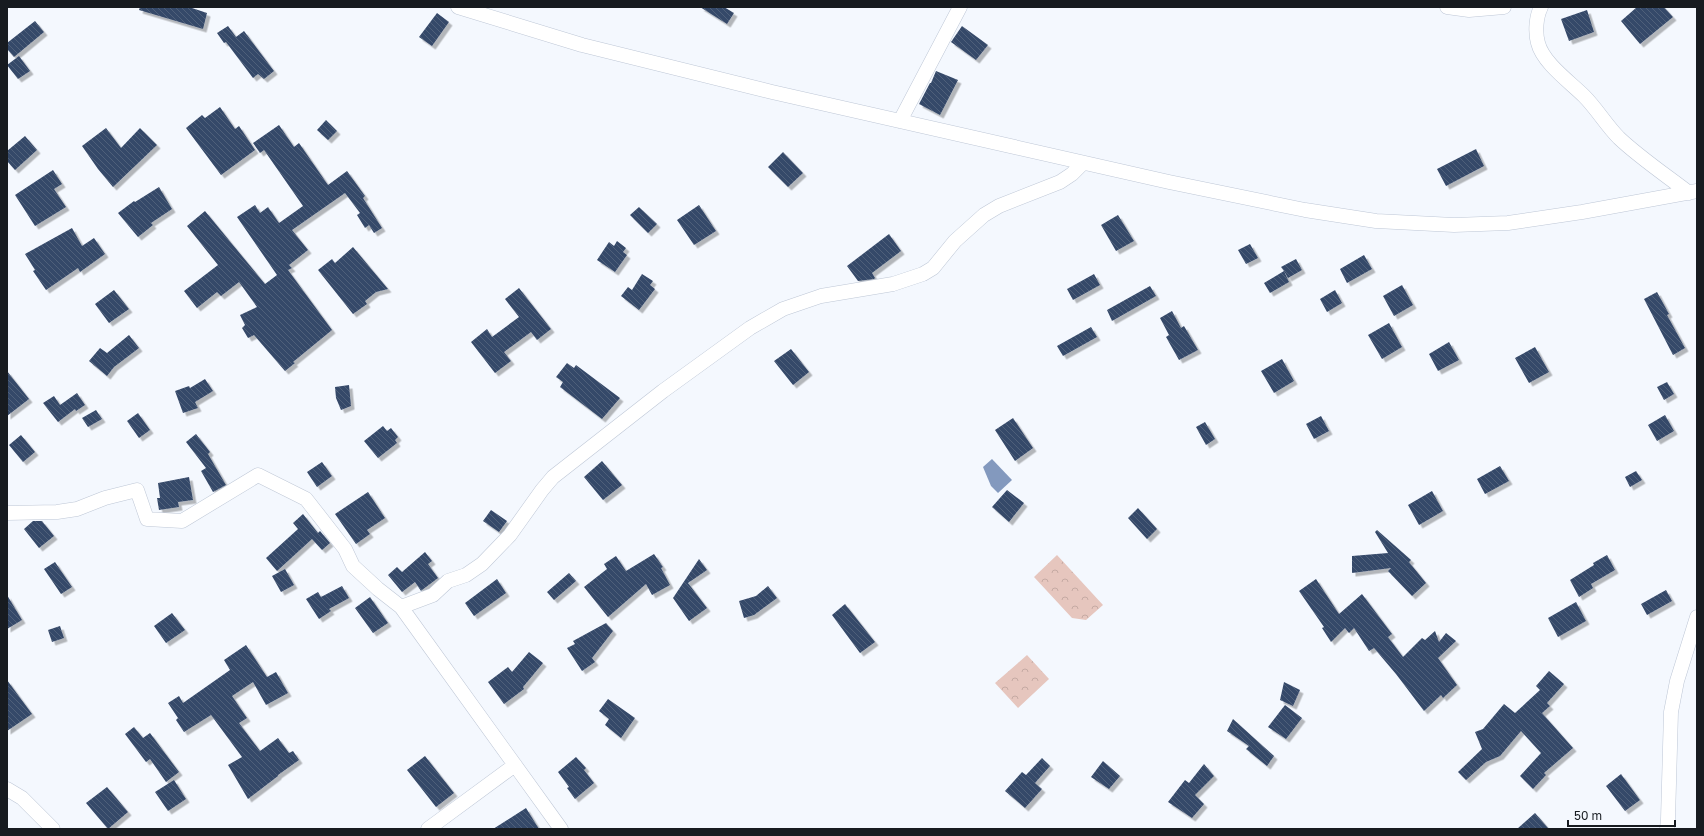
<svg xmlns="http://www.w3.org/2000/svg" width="1704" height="836" font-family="'Golos Text',sans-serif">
  <defs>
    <pattern id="forest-crowns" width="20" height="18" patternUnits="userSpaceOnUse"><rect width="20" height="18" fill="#e6c6be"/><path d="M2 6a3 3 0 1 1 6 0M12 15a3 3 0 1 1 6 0" fill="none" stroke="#c5aaa3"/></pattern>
    <pattern id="building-back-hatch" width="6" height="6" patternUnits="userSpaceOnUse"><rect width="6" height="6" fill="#364969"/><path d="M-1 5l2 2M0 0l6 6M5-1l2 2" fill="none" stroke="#50607a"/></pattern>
    <filter id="shadow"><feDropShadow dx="3.5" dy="3.5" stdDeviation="0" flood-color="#0004"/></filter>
  </defs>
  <rect width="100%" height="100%" fill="#f4f8fe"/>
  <!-- forest -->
  <path fill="url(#forest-crowns)" d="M1057,555L1103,605L1086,620L1072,618L1034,577Z
    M1027,655L1049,679L1018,708L995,683Z"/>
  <!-- water -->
  <path fill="#8399be" d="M992,459L1012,480L998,493L991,486L983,467Z"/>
  <!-- building -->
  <path fill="url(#building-back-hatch)" filter="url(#shadow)" d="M140,7H189L207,13L203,29L139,10Z
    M700,7H724L734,13L727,24Z
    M1637,7H1664L1673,17L1640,44L1621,21Z
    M1587,10L1594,32L1569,41L1561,19Z
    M437,13L449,22L432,46L419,37Z
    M35,21L44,32L14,57L7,49V43Z
    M228,26L236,37L244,31L274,71L264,79L258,74L253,78L226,42L224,43L217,33Z
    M962,26L988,45L976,60L951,42Z
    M19,56L30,71L18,79L7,65Z
    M936,71L958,80L940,115L919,104L930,83H931Z
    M220,107L235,129L239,126L255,150L221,175L186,128L202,115L205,118Z
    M326,120L337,131L328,140L317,130Z
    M279,125L294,147L299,143L328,185L347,171L365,196L363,198L382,228L374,233L369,225L365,228L357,215L360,213L345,193L292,230L308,250L289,265L292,268L288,270L332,330L293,362L295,363L285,371L254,335L248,338L242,328L245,325L240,315L257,307L239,282L221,296L217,292L197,308L184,291L218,265L187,226L205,211L265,284L277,275L237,217L255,205L260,213L268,207L279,223L303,206L264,150L260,153L253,143Z
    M106,128L121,148L140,128L157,145L113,187L98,169L82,146Z
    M25,136L37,150L15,170L7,161V151Z
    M1476,149L1484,166L1446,186L1437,169Z
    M783,152L803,173L788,187L768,167Z
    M53,170L62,184L54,189L66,207L35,226L15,195Z
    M159,187L172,209L151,223L153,225L138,237L118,213L134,201L135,202Z
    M699,205L716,231L694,245L677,220Z
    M639,207L657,224L648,233L630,215Z
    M1118,215L1134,241L1116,251L1101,225Z
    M72,228L82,246L94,238L105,254L80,272L78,268L46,290L33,271L35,270L25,254Z
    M889,234L901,251L872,273L875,278L874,279L858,281L847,266Z
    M617,241L626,248L623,252L627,255L615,272L597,260L609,242L614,246Z
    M1250,244L1258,258L1246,264L1238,250Z
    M353,247L388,289L376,292L365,301L367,304L353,314L318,270L332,259L335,263Z
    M1364,255L1372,269L1347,283L1340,269Z
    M1296,259L1302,270L1288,278L1284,271L1289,282L1270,293L1264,283L1284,271L1281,267Z
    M642,274L653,281L650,285L655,289L639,310L621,296L628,287L632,290Z
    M1094,274L1100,285L1073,300L1067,289Z
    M1402,285L1413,305L1394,316L1383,296Z
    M1150,286L1156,296L1112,321L1107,310Z
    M519,288L551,329L537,340L531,332L504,352L511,361L495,373L471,342L487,329L492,337L519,317L505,299Z
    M114,290L129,309L109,323L95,304Z
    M1335,290L1342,303L1327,312L1320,299Z
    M1657,292L1669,314L1667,315L1685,348L1673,355L1644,299Z
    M1172,311L1181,328L1184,326L1198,350L1179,360L1166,337L1169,335L1160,318Z
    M1389,323L1402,347L1382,359L1368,335Z
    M1091,327L1097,337L1063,356L1057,346Z
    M129,335L139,348L114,367L107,376L89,361L100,348L107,353Z
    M1449,342L1459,360L1438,371L1429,354Z
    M1535,347L1549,372L1529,383L1515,358Z
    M791,349L809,372L793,385L774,361Z
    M1282,359L1294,381L1274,393L1261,371Z
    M567,363L574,368L576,365L620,398L602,419L560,387L563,382L556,377Z
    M7,371L29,399L7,416Z
    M205,379L213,391L195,402L198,408L183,413L175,391L189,386L190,388Z
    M1667,382L1674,394L1664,400L1657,387Z
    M349,385L351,406L341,410L336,398L335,387Z
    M77,393L85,405L76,411L75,409L58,422L43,403L54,396L60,405Z
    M96,410L102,419L88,427L82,418Z
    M138,413L150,430L139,438L127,421Z
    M1665,415L1674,431L1657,441L1648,425Z
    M1321,416L1329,431L1314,439L1306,424Z
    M1013,418L1033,448L1015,461L995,430Z
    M1205,422L1215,439L1206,445L1196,427Z
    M383,426L387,431L391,428L398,437L395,440L397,443L378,458L364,441Z
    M196,434L210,452L208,454L226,485L213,492L201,471L206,468L186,442Z
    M21,435L35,452L23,462L9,445Z
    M602,461L622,485L603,500L584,477Z
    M322,462L332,476L317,487L307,472Z
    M1500,466L1509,481L1485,494L1477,479Z
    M1636,471L1642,480L1630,487L1625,477Z
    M189,477L193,500L178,502L179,507L159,510L157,498H160L158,483Z
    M1007,490L1024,503L1009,522L992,507Z
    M1432,491L1443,511L1419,525L1408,505Z
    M368,492L385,518L367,530L370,534L356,544L335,514Z
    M1138,508L1157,529L1147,539L1128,518Z
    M491,510L507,521L499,532L483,521Z
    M303,514L318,533L320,531L330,543L322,550L312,539L277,571L266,558L298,529L293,523Z
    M33,521H42L54,536L39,548L24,529Z
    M1377,530L1411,560L1409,562L1426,583L1412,596L1388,571L1391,568L1352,573V556L1388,553L1375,532Z
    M425,552L432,561L428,564L438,578L422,590L421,591L415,582L402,592L388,575L397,567L402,572Z
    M654,554L663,567L661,568L670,585L652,595L646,584L608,617L584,587L607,569L604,564L616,556L626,571Z
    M1607,555L1615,570L1591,584L1593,588L1579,597L1570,580L1594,565L1593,563Z
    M699,559L707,570L688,583L707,608L689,621L673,598Z
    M55,562L72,587L61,594L44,569Z
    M285,569L294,585L281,592L272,576Z
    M569,573L576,581L554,600L547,592Z
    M497,579L506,593L474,616L465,603Z
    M1316,579L1339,614L1362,594L1392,634L1388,637L1403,657L1422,638L1425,640L1435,631L1439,642L1446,633L1456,641L1438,658L1457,685L1443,698L1441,695L1424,711L1396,674L1374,648L1369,651L1354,628L1349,633L1345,628L1331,642L1322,628L1324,627L1299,591Z
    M342,586L349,598L329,609L331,611L319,619L306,599L318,592L321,597Z
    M768,586L777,598L754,615L744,618L739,601L756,596Z
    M1666,590L1672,601L1647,615L1641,604Z
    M7,595L22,620L7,629Z
    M370,597L388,623L373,633L355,608Z
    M1576,602L1586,621L1558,637L1548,618Z
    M845,604L875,642L860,653L832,615Z
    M172,613L185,630L166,643L154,626Z
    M606,623L613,631L592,658L595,662L582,671L567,648L575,644L573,641Z
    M60,626L64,638L52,642L48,630Z
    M246,645L267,677L276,672L288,693L266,705L253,682L232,696L247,718L239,723L260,751L278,738L289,753L293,751L299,760L278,775V776L248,799L228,765L242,757L211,715L184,732L176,720L178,718L168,703L179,696L183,703L230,670L224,660Z
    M529,652L543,663L523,687L524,689L504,704L488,682L508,667L512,672Z
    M1549,671L1564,684L1547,703L1550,706L1542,713L1573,748L1544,773L1546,775L1533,789L1520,776L1541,753L1521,731L1500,756L1486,762L1466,780L1458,772L1482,749L1475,732L1483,729L1504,704L1515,713L1540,690L1536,686Z
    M7,680L32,714L7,731Z
    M1284,682L1300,690L1293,706L1280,700Z
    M608,699L635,718L621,738L605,725L609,719L599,711Z
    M1285,705L1302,718L1286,739L1268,727Z
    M1233,719L1274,756L1267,766L1246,749L1249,746L1227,731Z
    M134,727L143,738L150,733L179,772L166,782L150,759L146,762L125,734Z
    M425,756L454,793L436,807L407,770Z
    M576,757L586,768L584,770L594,783L575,799L567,788L569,787L558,772Z
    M1042,758L1050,766L1035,783L1042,789L1025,808L1005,791L1022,772L1026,775Z
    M1103,761L1120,776L1109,789L1091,777Z
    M1204,764L1214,776L1195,795L1204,804L1192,818L1168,802L1185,780L1189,783Z
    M1621,774L1640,800L1625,811L1606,786Z
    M174,780L186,799L168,811L155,792Z
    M107,787L128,812L108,829L86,803Z
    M526,808L539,829H493Z
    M1535,813L1549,829H1517Z"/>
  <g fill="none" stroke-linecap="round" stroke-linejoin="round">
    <!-- minor casing -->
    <g stroke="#bec7d6" stroke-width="15">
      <path id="minor" d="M458,7L582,45L772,92L1169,182L1305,210L1376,221L1454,225L1508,223L1582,212L1697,191
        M1447,7L1469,10L1504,7
        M1541,7C1536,17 1535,32 1538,43C1543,63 1570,82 1584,96C1597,109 1606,125 1619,138C1639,157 1667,176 1689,193
        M900,121L960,7
        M7,513L57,512L77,509L105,498L137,490L147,519L182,521L258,475L306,499L345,549L353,566L378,589L401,607L561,829
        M401,607L433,595L448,581L466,575L482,564L510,535L542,490L553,477L663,391L750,328L783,309L821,296L893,284L923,274L933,268L955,241L984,215L999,206L1060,182L1072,174L1083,163
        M7,789L22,798L53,829
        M428,829L515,765
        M1667,829L1668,819L1671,712L1677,681L1697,617"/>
    </g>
    <!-- minor -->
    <use href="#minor" stroke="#fff" stroke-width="14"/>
  </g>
  <!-- border -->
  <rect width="1704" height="836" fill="none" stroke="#171b20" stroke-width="16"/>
  <!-- scale -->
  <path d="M1568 820v6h107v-6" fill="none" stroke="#171b20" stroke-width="2"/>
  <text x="1574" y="820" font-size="12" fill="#171b20" stroke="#f4f8fe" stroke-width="3" paint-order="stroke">50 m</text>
</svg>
